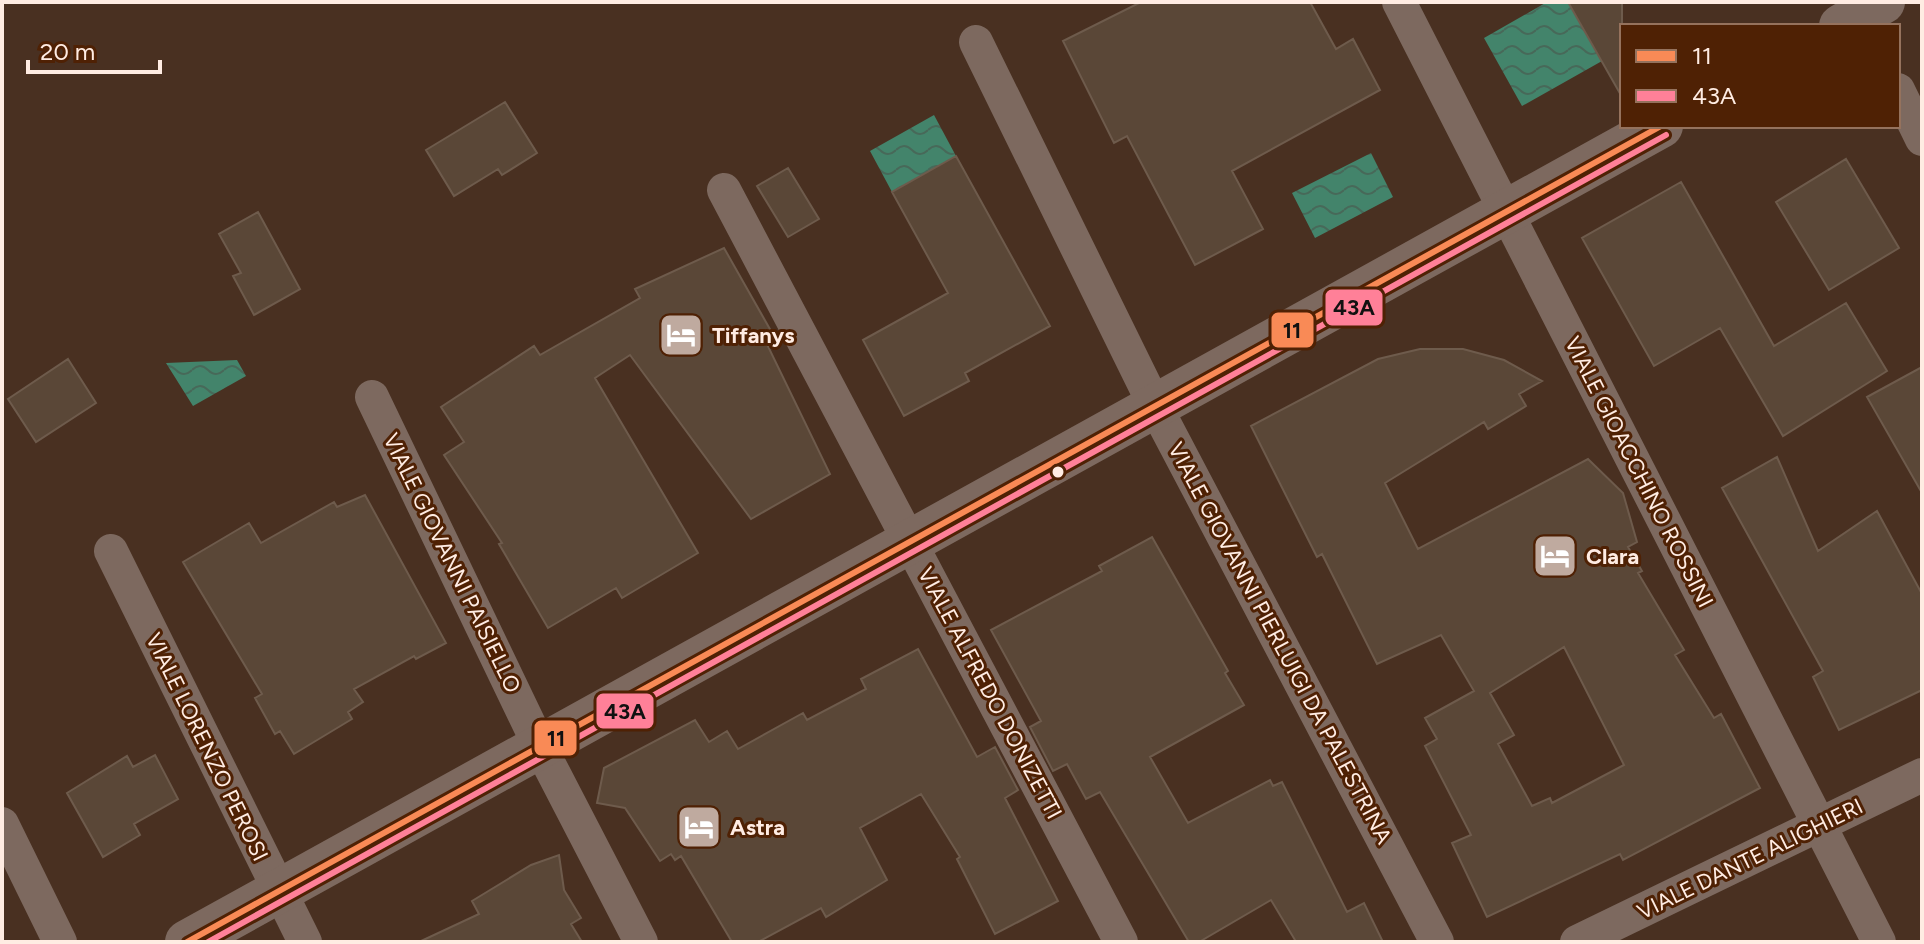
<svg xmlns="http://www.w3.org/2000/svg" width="1924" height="944" font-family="Figtree,sans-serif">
  <defs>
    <pattern id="water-waves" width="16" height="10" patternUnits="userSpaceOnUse" patternTransform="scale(2)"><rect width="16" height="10" fill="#43846b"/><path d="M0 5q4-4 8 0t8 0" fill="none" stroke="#476959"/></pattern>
  </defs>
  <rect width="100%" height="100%" fill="#493021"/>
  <!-- water -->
  <path fill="url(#water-waves)" d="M1547,2H1568L1602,61L1522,106L1484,38Z
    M934,115L956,156L892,192L870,151Z
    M1371,153L1393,197L1315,238L1292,193Z
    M237,360L246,376L193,406L166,363Z"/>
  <!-- building -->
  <path fill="#5a4737" stroke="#6e5b4c" stroke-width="2" fill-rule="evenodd" d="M1141,2H1310L1336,49L1353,39L1380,90L1232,171L1263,229L1195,265L1127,136L1114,143L1063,41Z
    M1568,2H1622V97Z
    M505,102L537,153L502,175L498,169L454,196L426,150Z
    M956,156L1050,326L965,373L969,381L904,416L863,340L948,293L892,192Z
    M1846,159L1899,248L1829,290L1776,202Z
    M788,168L819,219L788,237L757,186Z
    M1681,182L1774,346L1846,303L1887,371L1783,436L1720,328L1654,366L1582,238Z
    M258,212L300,289L254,315L233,276L241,273L219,234Z
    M724,248L771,331L763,336L830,474L751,519L630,355L595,378L698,553L622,598L616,588L548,628L499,544L502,543L444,455L464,442L441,407L534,346L540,355L640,298L635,289Z
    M1420,349H1463L1504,360L1542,381L1519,394L1526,406L1488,429L1484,422L1385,483L1418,549L1588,459L1623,493L1637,542L1628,547L1642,571L1638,573L1684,650L1675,655L1714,718L1721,714L1760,788L1623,860L1620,854L1487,917L1452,843L1471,835L1425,746L1437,739L1425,718L1474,691L1441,635L1377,664L1322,554L1317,557L1251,426L1378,359ZM1564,647L1624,765L1552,803L1550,798L1532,806L1498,744L1514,735L1490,693Z
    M68,359L96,403L36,442L8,399Z
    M1922,367V493L1867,397Z
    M1777,457L1818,551L1877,511L1922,594V690L1839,730L1813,677L1823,671L1722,488Z
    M365,495L446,643L416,659L414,656L354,689L363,702L348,712L352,719L294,754L280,731L275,734L255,698L262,694L183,562L249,523L261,543L334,502L337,507Z
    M1152,537L1228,671L1225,673L1244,705L1150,757L1188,823L1270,780L1273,786L1282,782L1347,912L1364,903L1383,942H1291L1295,940L1271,900L1199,942H1189L1100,792L1086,799L1067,764L1053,771L1030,727L1041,721L991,630L1102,571L1099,566Z
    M918,649L977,757L995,747L1018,790L1005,798L1058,901L995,934L957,859L960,857L921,794L860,828L887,880L826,917L821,908L758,942H732L681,856L675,860L671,854L660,861L625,808L597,803L604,768L695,720L709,742L727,731L738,749L803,713L807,720L866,689L861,679Z
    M155,755L178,799L134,824L140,835L103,857L67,793L127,756L133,767Z
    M559,855L564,890L581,918L571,924L582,942H419L479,914L472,901L531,865Z"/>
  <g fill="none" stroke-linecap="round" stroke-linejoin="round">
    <!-- street -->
    <path stroke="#7d695f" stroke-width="34" d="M1399,2L1879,942
      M976,42L1155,406L1437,942
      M1898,90L1922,139
      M724,190L1121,942
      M372,397L540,747L641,942
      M111,551L305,942
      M2,824L60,942
      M1577,942L1922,775"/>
    <!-- secondary -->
    <path stroke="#7d695f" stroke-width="44" d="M1841,26L1883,2
      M187,942L1661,126"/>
    <!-- bus-1 casing -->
    <g stroke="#4f2104" stroke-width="12">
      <path id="bus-1" d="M187,942L1661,126"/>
    </g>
    <!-- bus-2 casing -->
    <g stroke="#4f2104" stroke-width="12">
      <path id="bus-2" d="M208,942L1666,135"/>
    </g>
    <!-- bus-1 -->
    <use href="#bus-1" stroke="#f98a56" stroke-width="6"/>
    <!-- bus-2 -->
    <use href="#bus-2" stroke="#ff8098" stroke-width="6"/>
  </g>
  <!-- icons -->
  <defs>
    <g id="hotel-square" transform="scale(2.3)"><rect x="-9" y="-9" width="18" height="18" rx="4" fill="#bfaa9f" stroke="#4f2104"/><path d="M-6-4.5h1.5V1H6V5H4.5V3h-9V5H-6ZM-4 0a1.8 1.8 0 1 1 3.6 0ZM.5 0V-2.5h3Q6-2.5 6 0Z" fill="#fff"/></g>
  </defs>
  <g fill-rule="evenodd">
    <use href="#hotel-square" x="681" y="335"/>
    <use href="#hotel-square" x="1555" y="556"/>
    <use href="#hotel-square" x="699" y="827"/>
  </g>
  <!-- markers -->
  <circle fill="#ffece3" stroke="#4f2104" stroke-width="3" cx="1058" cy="472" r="7"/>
  <g text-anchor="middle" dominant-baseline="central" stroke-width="6" stroke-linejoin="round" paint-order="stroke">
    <!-- poi labels -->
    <g font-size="22" font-weight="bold" fill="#ffece3" stroke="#4f2104" text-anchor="start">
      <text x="712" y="335">Tiffanys</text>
      <text x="1586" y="556">Clara</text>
      <text x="730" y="827">Astra</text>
    </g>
    <!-- street labels -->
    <g font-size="22" fill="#ffece3" stroke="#4f2104">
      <text transform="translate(1639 472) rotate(63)">VIALE GIOACCHINO ROSSINI</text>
      <text transform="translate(452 563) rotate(64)">VIALE GIOVANNI PAISIELLO</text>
      <text transform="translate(1280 643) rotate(62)">VIALE GIOVANNI PIERLUIGI DA PALESTRINA</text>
      <text transform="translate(990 693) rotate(62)">VIALE ALFREDO DONIZETTI</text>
      <text transform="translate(207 747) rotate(64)">VIALE LORENZO PEROSI</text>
      <text transform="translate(1750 859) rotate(-26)">VIALE DANTE ALIGHIERI</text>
    </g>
  </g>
  <g stroke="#4f2104" stroke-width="3">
    <rect x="1324" y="288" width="60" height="39" rx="8" fill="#ff8098"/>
    <rect x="1270" y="311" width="45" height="38" rx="8" fill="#f98a56"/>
    <rect x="595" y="692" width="60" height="38" rx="8" fill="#ff8098"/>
    <rect x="533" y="719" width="45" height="38" rx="8" fill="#f98a56"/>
  </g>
  <g font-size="22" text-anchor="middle" font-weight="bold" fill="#111">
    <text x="1354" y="315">43A</text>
    <text x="1292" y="338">11</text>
    <text x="625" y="719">43A</text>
    <text x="556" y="746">11</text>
  </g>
  <!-- border -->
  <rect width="1924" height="944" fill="none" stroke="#ffece3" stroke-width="8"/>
  <!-- legend -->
  <rect x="1620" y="24" width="280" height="104" fill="#4f2104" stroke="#95725d" stroke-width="2"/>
  <rect x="1636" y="50" width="40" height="12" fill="#f98a56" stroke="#95725d" stroke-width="2"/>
  <text x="1692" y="64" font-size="24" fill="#ffece3">11</text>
  <rect x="1636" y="90" width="40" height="12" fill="#ff8098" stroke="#95725d" stroke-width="2"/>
  <text x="1692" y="104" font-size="24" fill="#ffece3">43A</text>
  <!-- scale -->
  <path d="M28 60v12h132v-12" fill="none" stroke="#ffece3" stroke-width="4"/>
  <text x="40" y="60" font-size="24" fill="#ffece3" stroke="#4f2104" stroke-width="6" paint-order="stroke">20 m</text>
</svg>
